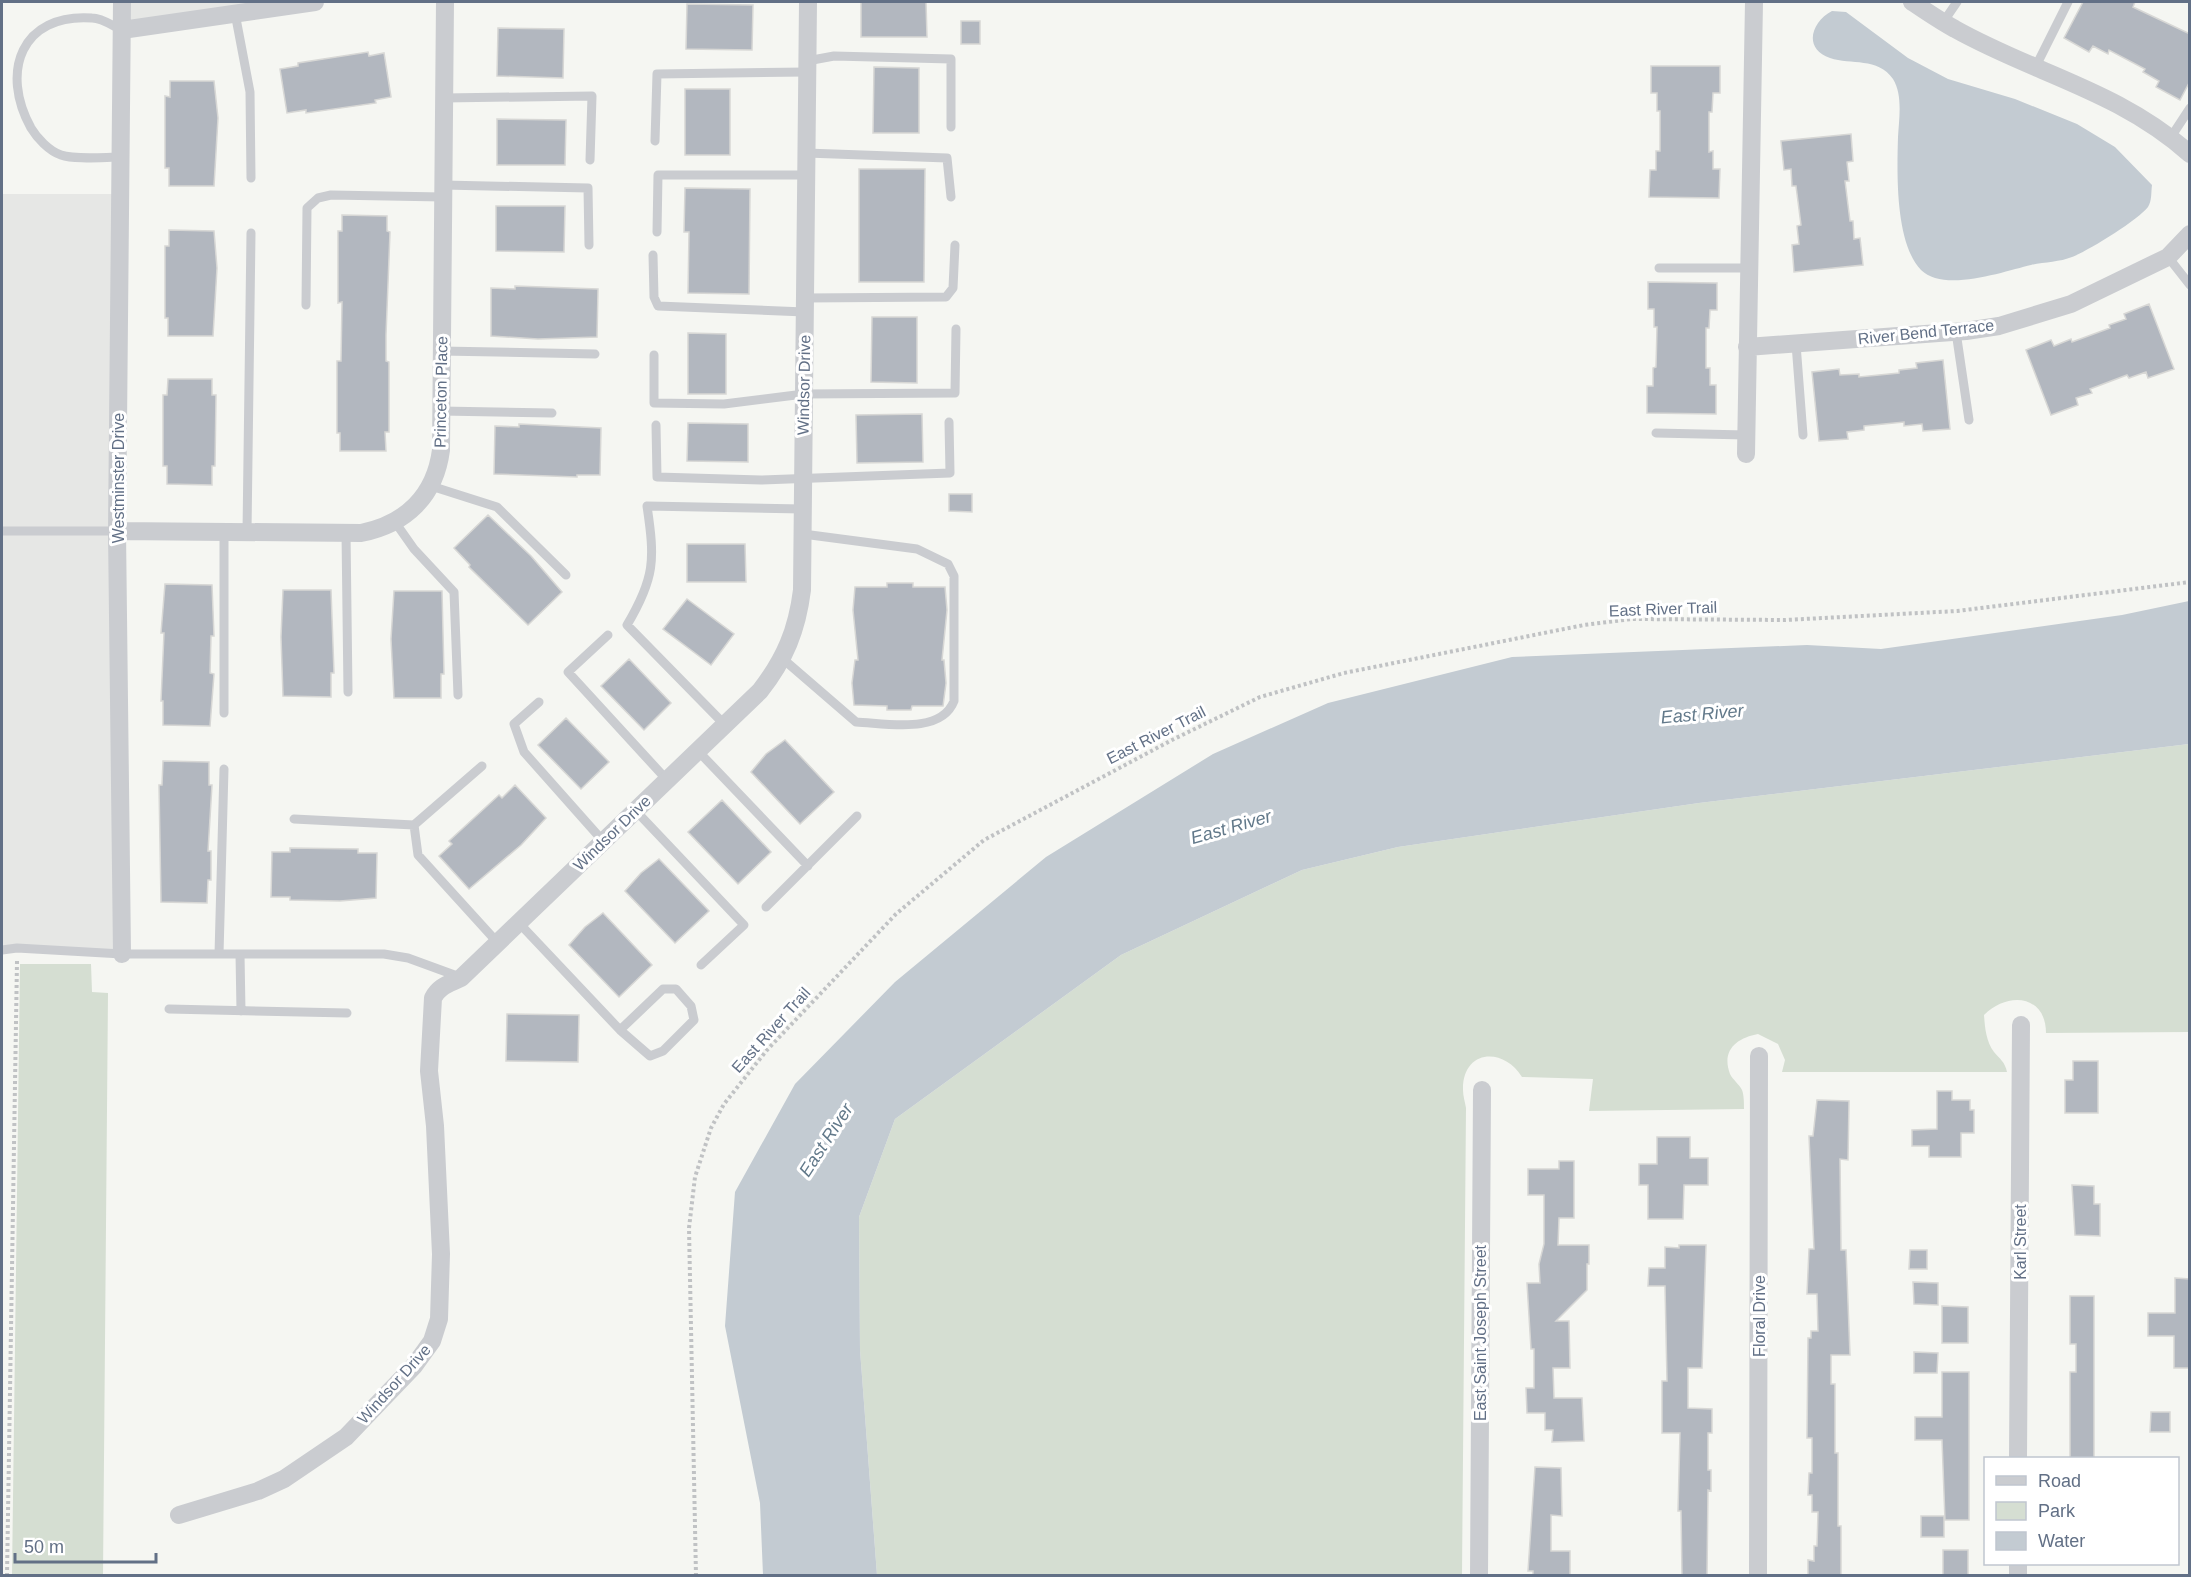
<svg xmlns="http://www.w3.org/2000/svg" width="2191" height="1577" font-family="Arial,sans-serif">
  <rect width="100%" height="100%" fill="#f5f6f2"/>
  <!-- built -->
  <path fill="#e6e7e5" d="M122,2H315L122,30Z
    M2,194H120L122,954L2,946Z"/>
  <!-- green -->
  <path fill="#d5ded2" d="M2189,744V1032L2046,1033C2046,995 2008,991 1984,1015C1985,1028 1986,1041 1994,1052C2000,1059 2005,1062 2007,1072H1782L1785,1060L1778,1044L1758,1034C1737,1038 1721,1050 1730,1074C1733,1080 1739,1084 1742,1090C1744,1095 1744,1103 1744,1109L1589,1111L1593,1079L1522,1077C1503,1046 1462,1050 1463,1090C1463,1096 1465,1102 1466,1108L1462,1575H877L860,1350L859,1217L895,1119L1121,955L1302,870L1398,847L1699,803Z
    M20,964H91L92,992L108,993L103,1575H12Z"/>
  <!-- water -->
  <path fill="#c3cbd2" d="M1832,11L1846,12L1908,58L1948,79L2015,99L2077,124L2115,147L2152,185C2151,192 2152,201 2148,207C2138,220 2088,251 2072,257C2060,262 2044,262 2031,265C2005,271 1944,293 1921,270C1895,243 1897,173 1898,137C1899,119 1903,95 1893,79C1878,57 1851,65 1830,58C1803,49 1811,22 1832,11Z
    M2189,601V744L1699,803L1398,847L1302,870L1121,955L895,1119L859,1217L860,1350L877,1575H763L760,1503L725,1326L735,1192L795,1084L895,982L1046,857L1213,754L1328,703L1512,657L1807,645L1881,649L2122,615Z"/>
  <!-- building -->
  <path fill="#b2b7bf" stroke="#d7d7d5" stroke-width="1.5" d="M861,2H926L927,37H861Z
    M2083,2H2135L2133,7L2190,34V81L2180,100L2156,87L2159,81L2143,72L2145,69L2109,50L2108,54L2093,46L2089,52L2064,38Z
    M687,4L753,5L752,50L686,49Z
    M961,21H980V44H961Z
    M498,28L564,29L563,78L497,76Z
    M368,52L369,56L384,53L391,97L375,100L376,103L306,113V110L287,113L280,69L298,66V63Z
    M1651,66H1720V93H1713L1712,112H1709V152L1713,151V169H1720L1719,198L1649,197L1650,170H1656V151H1660V111H1657V93H1651Z
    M874,67L919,68V133H873Z
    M170,81H214L218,118L214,186H169V168H165V96L170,97Z
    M685,89H730V155H685Z
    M497,119L566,120L565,165H497Z
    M1851,134L1853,161L1847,162L1849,181H1845L1850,221H1853L1854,239L1860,238L1863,265L1794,272L1792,245L1799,244L1797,226L1801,225L1796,186H1792L1791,169L1784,170L1781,141Z
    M859,169H925L924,282H859Z
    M685,188L750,189L749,294L688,293L689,232H684Z
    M496,206H565L564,252L496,251Z
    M342,215L387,216V231L390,232L386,335V361L389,362V432H385L386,451H340V433H337V361H341L342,302L338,303V231H342Z
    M169,230L214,231L217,268L213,336H168V318H165V246H169Z
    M1648,282L1717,283V310H1710L1709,328H1706V368H1710V385H1716V414L1647,413V386H1653V368L1656,367L1657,327H1654V309H1648Z
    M515,286L598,289L597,337L538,339L491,336V288L515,289Z
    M2149,304L2174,369L2148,378L2146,372L2129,378L2127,375L2090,389L2092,393L2076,398L2078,405L2051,415L2026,350L2051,340L2054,346L2071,339L2072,342L2110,328L2109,325L2126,319L2124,314Z
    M872,317H917V383L871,382Z
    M688,333L726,334V394H688Z
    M1943,360L1950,429L1923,431L1922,424L1904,426V422L1864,426V430L1847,432L1848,439L1819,441L1812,372L1839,369L1840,375L1859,374V377L1899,373V370L1917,368L1916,363Z
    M168,379H212V395H216L215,466H212V485L167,484V466H163V395H167Z
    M922,414L923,462L857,463L856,415Z
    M688,423L748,424V462L687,461Z
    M519,424L601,428L600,475H577V477L494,474L495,426L519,427Z
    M949,494H972V512L949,511Z
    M488,515L531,556L562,592L528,625L469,567L470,565L454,548Z
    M687,544H745L746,582H687Z
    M887,583H913V587H945L947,610L942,660H944L946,683L943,706H912L911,710H887V706L854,705L852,683L855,660H858L853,610L855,587H887Z
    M165,584L212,585L214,636H211L210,673L214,674L210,726L163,725V701H161L164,633H161Z
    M283,590H331L334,673H331V697L283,696L281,637Z
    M394,591H442L444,674H441V698H394L391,639Z
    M687,599L734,634L711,665L663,629Z
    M629,659L671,703L644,730L601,686Z
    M566,718L609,762L581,789L538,745Z
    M785,740L834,792L800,824L751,772L766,754Z
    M163,761L209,762V785H212L208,851H211V880H208L207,903L161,902L159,785H162Z
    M515,785L546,818L521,845L469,889L439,856L452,844L449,841L499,795L502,798Z
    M722,800L771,852L738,884L688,832Z
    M290,848L358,849V853H377L376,898L340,901L290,900V897H271L272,852H290Z
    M659,859L709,911L675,943L625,891L641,873Z
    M603,913L652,965L619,997L569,945L585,927Z
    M507,1014L579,1015L578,1062L506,1061Z
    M2073,1061H2098V1113H2065V1080H2073Z
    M1937,1091H1952V1100H1970V1110H1974V1133H1961V1157H1929V1146H1912V1130L1937,1129Z
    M1817,1100L1849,1101L1848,1160L1840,1159L1841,1250H1846L1850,1355H1831V1384H1835V1453H1838V1526H1841V1575H1808V1560L1814,1561V1546H1817L1818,1512H1812V1495H1808L1809,1473H1812V1438H1807L1808,1338H1811V1331H1818L1817,1294H1807L1809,1249H1814L1809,1136H1813Z
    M1657,1137H1690V1158H1708V1185H1684L1683,1219H1648V1185H1639V1164H1657Z
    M1559,1161H1574V1218H1559L1558,1245H1589V1264H1587V1290L1556,1321H1569L1570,1368H1553L1554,1398H1582L1584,1441L1552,1442L1553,1430H1545V1413H1527L1526,1388H1534V1349H1531L1527,1283H1540L1539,1264L1544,1244V1195H1528V1169H1559Z
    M2072,1185L2094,1186V1204H2100V1236L2075,1235Z
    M1679,1245H1706L1702,1368H1688V1408L1712,1409V1433H1708V1470H1711V1491L1708,1490L1707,1575H1682L1681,1511H1678L1680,1433H1662V1381H1667L1665,1286H1648L1649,1268H1665V1247L1679,1248Z
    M1910,1250H1927V1269H1909Z
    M2175,1278L2190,1279V1368H2174V1336H2148V1313H2175Z
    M1913,1282L1938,1283V1305L1914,1304Z
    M2070,1296H2094V1458H2070V1372H2076V1344H2070Z
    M1942,1306L1968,1307V1343H1942Z
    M1914,1352L1938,1353L1937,1373H1914Z
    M1942,1372H1969V1520H1945L1942,1440H1915V1417H1942Z
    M2151,1412H2170V1432H2150Z
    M1535,1467L1561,1468L1562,1516L1551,1515V1551H1570V1575H1533V1571H1528Z
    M1921,1516H1944V1537H1921Z
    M1943,1550H1968V1575H1943Z"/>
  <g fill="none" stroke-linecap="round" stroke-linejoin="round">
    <!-- path -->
    <path stroke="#c0c2c4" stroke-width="4" stroke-dasharray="3 3" stroke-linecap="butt" d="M7,1576L17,961
      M696,1576L689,1228L695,1177L711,1128L724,1104L767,1050L896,914L984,840L1172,740L1260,697L1344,673L1584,625L1632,619L1785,620L1957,611L2190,582"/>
    <!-- lane -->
    <path stroke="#caccd0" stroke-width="9" d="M235,13L250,92L251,178
      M1944,21L1957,2
      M807,61L834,56L951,59V127
      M2036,66L2068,2
      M444,98L592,96L590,160
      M2171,137L2190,108
      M655,141L657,74L807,72
      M806,153L947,158L951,197
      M121,157C105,157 75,160 61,155C49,151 37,138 31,128C0,72 21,13 92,18C102,18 113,26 122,30
      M443,185L588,188L589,245
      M657,232L658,175H806
      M653,255L654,297L658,306L805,312
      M2168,257L2190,285
      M1659,268H1749
      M805,298L946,297L953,288L955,245
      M306,305L307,208L318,198L331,195L443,197
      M1956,332L1969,420
      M1796,344L1803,435
      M441,351L595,354
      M654,355V403L724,404L804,394L955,393L956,329
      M441,411L552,413
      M656,425L657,477L761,480L950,473L949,422
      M1656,433L1746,435
      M431,486L497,507L566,575
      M395,522L414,549L454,592L458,695
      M2,531H117
      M247,532L251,233
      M346,533L348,692
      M608,635L568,672L667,780
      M783,659L856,722C885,723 941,735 954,701V576L948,564L917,549L803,534
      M539,702L514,724L524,752L603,841
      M224,713V532
      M725,725L627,625C655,578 655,560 647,506L803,509
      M698,751L808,866
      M635,810L744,925L701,965
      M294,819L414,825L482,766
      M414,825L418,855L497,942
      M766,907L857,816
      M518,922L620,1030L650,1056L663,1051L694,1020L691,1006L676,989H663L620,1030
      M2,950L17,948L122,954H384L408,958L460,977
      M219,954L224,769
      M240,954L241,1011
      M169,1009L347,1013"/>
    <!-- street -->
    <path stroke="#caccd0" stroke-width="18" d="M1912,2C1926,11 1940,21 1955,29C2035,74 2118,90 2190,154
      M122,30L315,2
      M1747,347L1966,331L1999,326L2071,304L2168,257L2190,234
      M1746,454L1754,2
      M117,531L361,533C406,524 435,496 441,450L445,2
      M122,954L117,531L122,2
      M2018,1458L2021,1025
      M179,1515L258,1491L284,1479L346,1437L414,1366L432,1341L439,1319L441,1254L435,1126L429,1071L433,998C439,986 449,984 461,978L760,691C785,659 797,630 802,590L808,2
      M1479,1576L1482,1090
      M1758,1576L1759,1056
      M2018,1576V1564"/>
  </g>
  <g text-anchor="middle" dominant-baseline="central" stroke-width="6" stroke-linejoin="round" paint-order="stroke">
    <!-- street labels -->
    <g font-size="16" fill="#627086" stroke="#fff">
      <text transform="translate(1926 332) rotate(-6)">River Bend Terrace</text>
      <text transform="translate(804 385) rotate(-89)">Windsor Drive</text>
      <text transform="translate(441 392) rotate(-89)">Princeton Place</text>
      <text transform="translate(118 478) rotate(-90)">Westminster Drive</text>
      <text transform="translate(1663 609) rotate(-2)">East River Trail</text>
      <text transform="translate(1156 735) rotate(-27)">East River Trail</text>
      <text transform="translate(612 833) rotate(-44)">Windsor Drive</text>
      <text transform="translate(771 1030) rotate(-48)">East River Trail</text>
      <text transform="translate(2020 1242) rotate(-90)">Karl Street</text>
      <text transform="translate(1759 1316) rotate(-90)">Floral Drive</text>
      <text transform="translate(1480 1333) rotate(-90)">East Saint Joseph Street</text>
      <text transform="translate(394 1384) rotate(-48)">Windsor Drive</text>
    </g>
    <!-- water labels -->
    <g font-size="18" font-style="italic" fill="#62798a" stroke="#fff">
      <text transform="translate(1702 714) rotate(-5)">East River</text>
      <text transform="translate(1231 827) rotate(-16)">East River</text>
      <text transform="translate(826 1140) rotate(-57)">East River</text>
    </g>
  </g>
  <!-- border -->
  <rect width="2191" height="1577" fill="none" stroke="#627086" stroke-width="6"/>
  <!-- legend -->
  <rect x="1984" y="1457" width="195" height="108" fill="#ffffff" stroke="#c0c6cf" stroke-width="1.5"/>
  <rect x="1996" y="1476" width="30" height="9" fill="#caccd0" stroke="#c0c6cf" stroke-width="1.5"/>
  <text x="2038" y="1487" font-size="18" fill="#627086">Road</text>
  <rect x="1996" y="1502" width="30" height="18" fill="#d5ded2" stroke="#c0c6cf" stroke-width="1.5"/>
  <text x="2038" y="1517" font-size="18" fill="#627086">Park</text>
  <rect x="1996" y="1532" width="30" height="18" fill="#c3cbd2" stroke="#c0c6cf" stroke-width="1.5"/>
  <text x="2038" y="1547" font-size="18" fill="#627086">Water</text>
  <!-- scale -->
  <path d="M15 1553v9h141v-9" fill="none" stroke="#627086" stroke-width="3"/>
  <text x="24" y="1553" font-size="18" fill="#627086" stroke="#ffffff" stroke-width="4.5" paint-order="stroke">50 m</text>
</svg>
